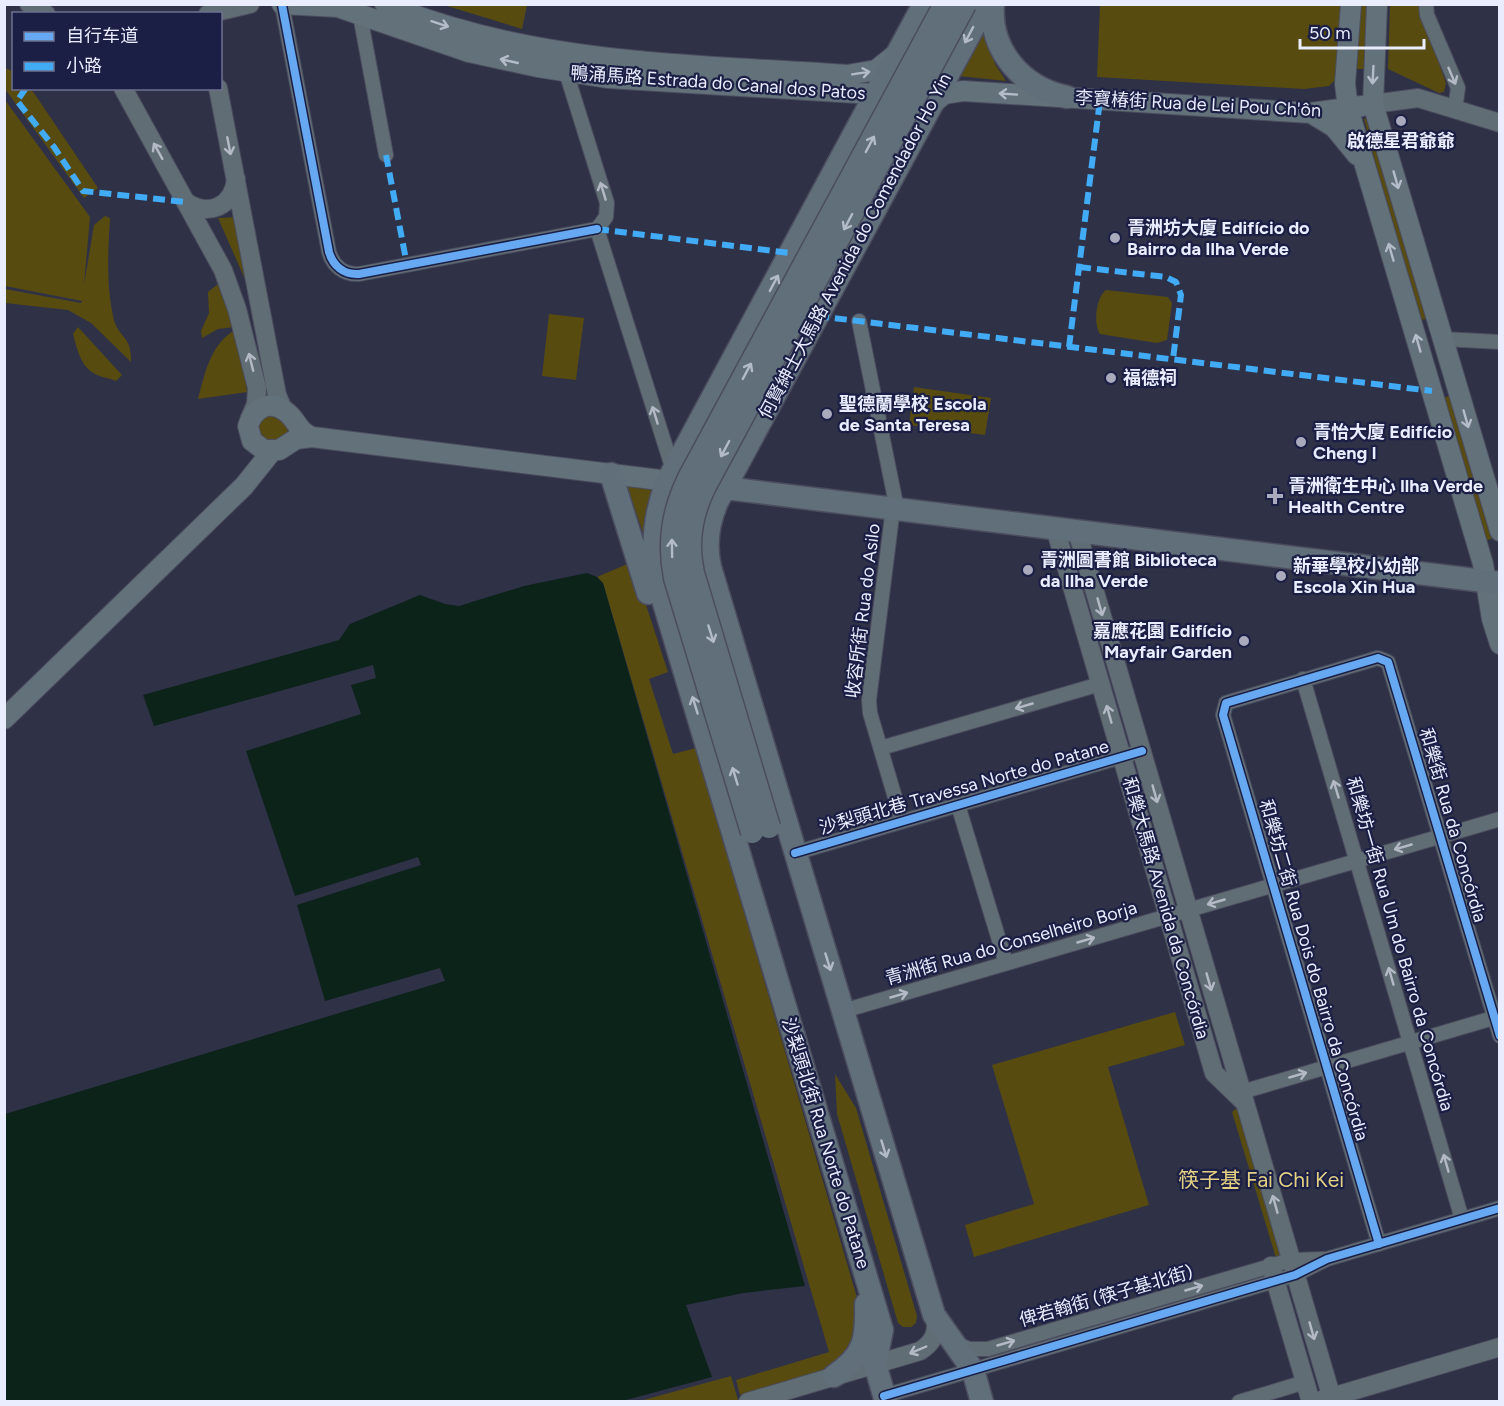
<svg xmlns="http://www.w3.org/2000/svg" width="1504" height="1406" font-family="Figtree,'Noto Sans SC',sans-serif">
  <rect width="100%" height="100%" fill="#2f3147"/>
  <!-- green -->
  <path fill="#574b10" d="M444,5H527L522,29Z
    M1100,5H1345L1336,79L1329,86L1304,89L1097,77Z
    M1359,5H1368L1364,69H1355Z
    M1390,5H1418L1446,83L1444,92L1439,93L1388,69Z
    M983,27L995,64L1006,81L958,76Z
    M5,68L13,71L14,88L30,89L34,93L98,188L84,198L5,89Z
    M5,100L90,217L84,285L94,225L105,216L110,218C108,253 106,286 114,320C119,338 132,336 131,362L91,323L68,310L5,303V289L81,303L82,301L5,286Z
    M1375,115L1428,319L1417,320L1364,119Z
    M238,217L248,286L218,218Z
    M218,284L224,294L234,327L218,329L202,338L201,331L209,313L208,292Z
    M1106,290L1168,297L1172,303L1167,340L1157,343L1100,334C1093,324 1096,297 1106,290Z
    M549,314L584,318L576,380L542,376Z
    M78,327L122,375L116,381C110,378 103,378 97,375C81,368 77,349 73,334Z
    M237,329L247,392L198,399C205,373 211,342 237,329Z
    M914,387L991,398L985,435L909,425Z
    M1452,395L1494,538L1485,541L1443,398Z
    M272,411L288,425L287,437L266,446L254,423Z
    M626,485L660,487L648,547L628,489Z
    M632,562L668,672L649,679L673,754L696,748L863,1318L860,1332L832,1368L740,1395L736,1380L829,1352L603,583L597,577Z
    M1175,1012L1185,1045L1108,1067L1149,1205L974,1257L965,1225L1034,1204L992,1065Z
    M835,1074L856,1108L917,1316L916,1323L911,1327H903L898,1323L837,1114Z
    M1238,1107L1281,1256L1276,1258L1232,1112Z
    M731,1376L738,1400L731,1401H640Z"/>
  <!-- water -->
  <path fill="#0c2319" d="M587,573L597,577L603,583L805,1286L743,1293L686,1305L712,1377L622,1401H5V1114L445,981L440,968L325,1001L297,905L421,865L418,857L295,896L246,751L361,714L351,685L376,678L373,665L154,726L143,695L339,640L350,624L420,595L445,604L459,606L524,586Z"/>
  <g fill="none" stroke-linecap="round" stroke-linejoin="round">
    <!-- minor casing -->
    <g stroke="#4b4d5f" stroke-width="16">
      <path id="minor" d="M1426,4L1427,15L1458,88L1455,109
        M282,5L329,252C333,266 344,275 359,274L597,229
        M360,15L386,155
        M566,72L607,203L606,217L597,229L673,470
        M859,321L897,509
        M1443,339L1500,342
        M893,508L869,700L870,713L902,821
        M1303,679L1462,1219
        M881,748L1100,684
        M958,805L1006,963
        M795,853L1131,754
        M843,1011L1500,819
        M1242,1092L1500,1016
        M1379,1244L1223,715L1226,703L1378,658L1388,662L1500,1036
        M956,1343L969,1349H988L1291,1260L1324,1259
        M884,1396L1295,1275L1327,1259L1500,1208
        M1239,1402L1305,1382"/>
    </g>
    <!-- tertiary casing -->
    <g stroke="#4b4d5f" stroke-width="20">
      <path id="tertiary" d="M29,4L46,14
        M208,14L250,4
        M123,88L223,270L237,309L257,388L256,404L250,418
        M218,88L277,395L283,409
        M1373,104L1418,98L1500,123
        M186,202C208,217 233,207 236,179
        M1055,528L1214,1073L1243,1101
        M1077,531L1333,1402
        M1271,1266L1311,1402
        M748,1402L920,1351C934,1342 939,1331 934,1315
        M1315,1402L1500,1347"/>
    </g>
    <!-- secondary casing -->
    <g stroke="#4b4d5f" stroke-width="22">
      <path id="secondary" d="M282,4L338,7L469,52L538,67L608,78L890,95
        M385,4C534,65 689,64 847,75L876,70L896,54
        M1351,4L1345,84L1348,108L1483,564L1492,619L1500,644
        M1377,4L1373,104L1500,531
        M932,104L944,94L963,91L1311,113L1362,106
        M1311,113L1334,127L1357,155
        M312,437C296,430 297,419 285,411C269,399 253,409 248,426L252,441L264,450H279L296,439L312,437L668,481
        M4,719L244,486L272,451"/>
    </g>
    <!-- primary casing -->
    <g stroke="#4b4d5f" stroke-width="25">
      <path id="primary" d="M993,4C989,51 1023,88 1067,97
        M611,474L648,593
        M711,482L725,488L1500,583
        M834,1376C865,1355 867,1339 866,1304
        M886,1402L875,1364L882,1330L658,583C651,547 654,515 667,482L924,4
        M982,1402L973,1370L934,1315L710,567C705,545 708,523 717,502L986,4"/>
    </g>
    <!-- minor -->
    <use href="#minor" stroke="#616d74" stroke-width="14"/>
    <!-- tertiary -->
    <use href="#tertiary" stroke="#616d74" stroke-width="18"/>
    <!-- secondary -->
    <use href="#secondary" stroke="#63717a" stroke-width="20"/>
    <!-- primary -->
    <use href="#primary" stroke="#616f7a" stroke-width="22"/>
    <!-- primary-bridge casing -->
    <g stroke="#4b4d5f" stroke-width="25" stroke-linecap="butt">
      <path id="primary-bridge" d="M769,827L693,573C686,542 691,514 705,486L965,4
        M752,832L675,578C668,542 673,511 689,478L945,4"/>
    </g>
    <!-- primary-bridge -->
    <use href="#primary-bridge" stroke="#616f7a" stroke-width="22"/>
    <!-- quiet -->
    <path stroke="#42abf6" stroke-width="6" stroke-dasharray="12 6" stroke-linecap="butt" d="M26,88L17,101L54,147L83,191L186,202
      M386,155L407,265
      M597,229L790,253
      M1079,267L1166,277L1176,282L1181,295L1173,359
      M817,316L1432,391
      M1069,347L1100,100"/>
    <!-- cycleway casing -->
    <g stroke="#1b1f45" stroke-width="11">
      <path id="cycleway" d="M282,5L329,252C333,266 344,275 359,274L597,229
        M795,853L1142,751
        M1379,1244L1223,715L1226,703L1378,658L1388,662L1500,1036
        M884,1396L1295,1275L1327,1259L1500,1208"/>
    </g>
    <!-- cycleway -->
    <use href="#cycleway" stroke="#66a8f1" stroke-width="8"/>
  </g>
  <!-- one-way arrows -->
  <defs><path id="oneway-shaft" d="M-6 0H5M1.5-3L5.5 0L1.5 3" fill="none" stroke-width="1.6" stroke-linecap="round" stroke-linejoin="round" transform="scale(1.5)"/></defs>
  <g stroke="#b4bbc9">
    <use href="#oneway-shaft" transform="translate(440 24) rotate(18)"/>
    <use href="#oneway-shaft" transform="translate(509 61) rotate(-167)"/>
    <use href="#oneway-shaft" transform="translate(861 73) rotate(-9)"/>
    <use href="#oneway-shaft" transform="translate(1373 75) rotate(93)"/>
    <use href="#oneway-shaft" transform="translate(1008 94) rotate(-176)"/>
    <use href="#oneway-shaft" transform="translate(1396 180) rotate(74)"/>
    <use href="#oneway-shaft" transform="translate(1391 252) rotate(-106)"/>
    <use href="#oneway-shaft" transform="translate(1418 343) rotate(-106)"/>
    <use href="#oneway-shaft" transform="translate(1466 419) rotate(74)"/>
  </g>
  <g stroke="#b3bbc9">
    <use href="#oneway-shaft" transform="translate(969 35) rotate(118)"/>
    <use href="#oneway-shaft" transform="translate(870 144) rotate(-62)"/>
    <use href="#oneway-shaft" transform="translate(848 222) rotate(118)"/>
    <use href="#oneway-shaft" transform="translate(774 283) rotate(-62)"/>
    <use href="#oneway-shaft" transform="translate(747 371) rotate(-62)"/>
    <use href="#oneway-shaft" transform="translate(725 449) rotate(118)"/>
    <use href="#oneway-shaft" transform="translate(672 548) rotate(-91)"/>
    <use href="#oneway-shaft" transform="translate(711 634) rotate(73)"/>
    <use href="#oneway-shaft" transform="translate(695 705) rotate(-107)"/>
    <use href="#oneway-shaft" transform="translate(735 776) rotate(-107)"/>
    <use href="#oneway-shaft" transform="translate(828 962) rotate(73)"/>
    <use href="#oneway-shaft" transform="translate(884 1149) rotate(73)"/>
  </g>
  <g stroke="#b3bac6">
    <use href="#oneway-shaft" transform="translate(1452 76) rotate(67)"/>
    <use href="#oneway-shaft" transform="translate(229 146) rotate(79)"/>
    <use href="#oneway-shaft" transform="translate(158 151) rotate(-119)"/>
    <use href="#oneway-shaft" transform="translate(603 191) rotate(-107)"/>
    <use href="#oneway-shaft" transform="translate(251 362) rotate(-104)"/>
    <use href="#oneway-shaft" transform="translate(655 415) rotate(-107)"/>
    <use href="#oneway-shaft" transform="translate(1100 607) rotate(74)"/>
    <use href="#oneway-shaft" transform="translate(1024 706) rotate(164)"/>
    <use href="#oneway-shaft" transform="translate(1109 714) rotate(-106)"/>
    <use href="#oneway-shaft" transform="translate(1336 789) rotate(-107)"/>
    <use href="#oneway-shaft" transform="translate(1155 794) rotate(74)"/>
    <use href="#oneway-shaft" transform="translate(1403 847) rotate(164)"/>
    <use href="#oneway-shaft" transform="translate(1216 902) rotate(164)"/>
    <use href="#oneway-shaft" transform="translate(1086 940) rotate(-16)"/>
    <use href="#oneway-shaft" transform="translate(1391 976) rotate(-106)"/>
    <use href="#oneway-shaft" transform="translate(1209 982) rotate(74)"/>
    <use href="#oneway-shaft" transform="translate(899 995) rotate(-16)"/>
    <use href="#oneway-shaft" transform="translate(1298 1075) rotate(-16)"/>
    <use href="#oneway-shaft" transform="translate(1446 1163) rotate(-106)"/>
    <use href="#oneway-shaft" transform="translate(1275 1204) rotate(-106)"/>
    <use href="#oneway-shaft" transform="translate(1194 1288) rotate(-16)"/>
    <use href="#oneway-shaft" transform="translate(1312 1331) rotate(74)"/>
    <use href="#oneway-shaft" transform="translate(1006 1343) rotate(-16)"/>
    <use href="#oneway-shaft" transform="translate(918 1350) rotate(157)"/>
  </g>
  <!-- markers -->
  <g fill="#a9abbd" stroke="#1b1f45" stroke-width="2">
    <circle cx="1401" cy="121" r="6"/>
    <circle cx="1115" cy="238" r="6"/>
    <circle cx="1111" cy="378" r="6"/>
    <circle cx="827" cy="414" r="6"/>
    <circle cx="1301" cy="442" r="6"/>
    <path d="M1272 487h6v6h6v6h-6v6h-6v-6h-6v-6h6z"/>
    <circle cx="1028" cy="570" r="6"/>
    <circle cx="1281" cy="576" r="6"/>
    <circle cx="1244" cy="641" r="6"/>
  </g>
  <g text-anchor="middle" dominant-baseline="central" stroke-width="4.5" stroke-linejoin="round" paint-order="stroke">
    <!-- street labels -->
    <g font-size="18" fill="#eaedfd" stroke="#1b1f45">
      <text transform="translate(718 83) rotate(4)">鴨涌馬路 Estrada do Canal dos Patos</text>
      <text transform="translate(1198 104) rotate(3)">李寶椿街 Rua de Lei Pou Ch'ôn</text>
      <text transform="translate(855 246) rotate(-62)">何賢紳士大馬路 Avenida do Comendador Ho Yin</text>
      <text transform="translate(863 611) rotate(-83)">收容所街 Rua do Asilo</text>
      <text transform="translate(964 787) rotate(-16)">沙梨頭北巷 Travessa Norte do Patane</text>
      <text transform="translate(1453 825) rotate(74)">和樂街 Rua da Concórdia</text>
      <text transform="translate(1166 908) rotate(74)">和樂大馬路 Avenida da Concórdia</text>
      <text transform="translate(1011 943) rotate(-16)">青洲街 Rua do Conselheiro Borja</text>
      <text transform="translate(1400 944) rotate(74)">和樂坊一街 Rua Um do Bairro da Concórdia</text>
      <text transform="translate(1314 970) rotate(74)">和樂坊二街 Rua Dois do Bairro da Concórdia</text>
      <text transform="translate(826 1143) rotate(73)">沙梨頭北街 Rua Norte do Patane</text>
      <text transform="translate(1106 1296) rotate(-16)">俾若翰街 (筷子基北街)</text>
    </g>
    <!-- poi labels -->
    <g font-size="18" font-weight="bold" fill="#eaedfd" stroke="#1b1f45" text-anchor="start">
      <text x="1401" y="141" text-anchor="middle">啟德星君爺爺</text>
      <text x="1127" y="228">青洲坊大廈 Edifício do<tspan x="1127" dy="21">Bairro da Ilha Verde</tspan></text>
      <text x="1123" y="378">福德祠</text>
      <text x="839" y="404">聖德蘭學校 Escola<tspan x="839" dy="21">de Santa Teresa</tspan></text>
      <text x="1313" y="432">青怡大廈 Edifício<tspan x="1313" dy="21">Cheng I</tspan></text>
      <text x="1288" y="486">青洲衛生中心 llha Verde<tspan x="1288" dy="21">Health Centre</tspan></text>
      <text x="1040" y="560">青洲圖書館 Biblioteca<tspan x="1040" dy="21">da Ilha Verde</tspan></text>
      <text x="1293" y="566">新華學校小幼部<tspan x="1293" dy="21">Escola Xin Hua</tspan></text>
      <text x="1232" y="631" text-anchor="end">嘉應花園 Edifício<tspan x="1232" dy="21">Mayfair Garden</tspan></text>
    </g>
    <!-- quarter labels -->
    <g font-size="21" fill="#e3d083" stroke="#1b1f45">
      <text x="1261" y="1179">筷子基 Fai Chi Kei</text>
    </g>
  </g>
  <!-- border -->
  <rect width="1504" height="1406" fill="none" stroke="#eaedfd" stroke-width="12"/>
  <!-- legend -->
  <rect x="12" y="12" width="210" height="78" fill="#1b1f45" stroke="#6e718f" stroke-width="1.5"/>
  <rect x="24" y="32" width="30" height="9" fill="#66a8f1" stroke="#6e718f" stroke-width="1.5"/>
  <text x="66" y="42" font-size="18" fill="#eaedfd">自行车道</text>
  <rect x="24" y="62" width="30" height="9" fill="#42abf6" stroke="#6e718f" stroke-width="1.5"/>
  <text x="66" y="72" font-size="18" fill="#eaedfd">小路</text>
  <!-- scale -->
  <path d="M1300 39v9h124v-9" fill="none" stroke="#eaedfd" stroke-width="3"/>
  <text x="1309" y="39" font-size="18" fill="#eaedfd" stroke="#1b1f45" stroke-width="4.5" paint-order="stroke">50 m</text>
</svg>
